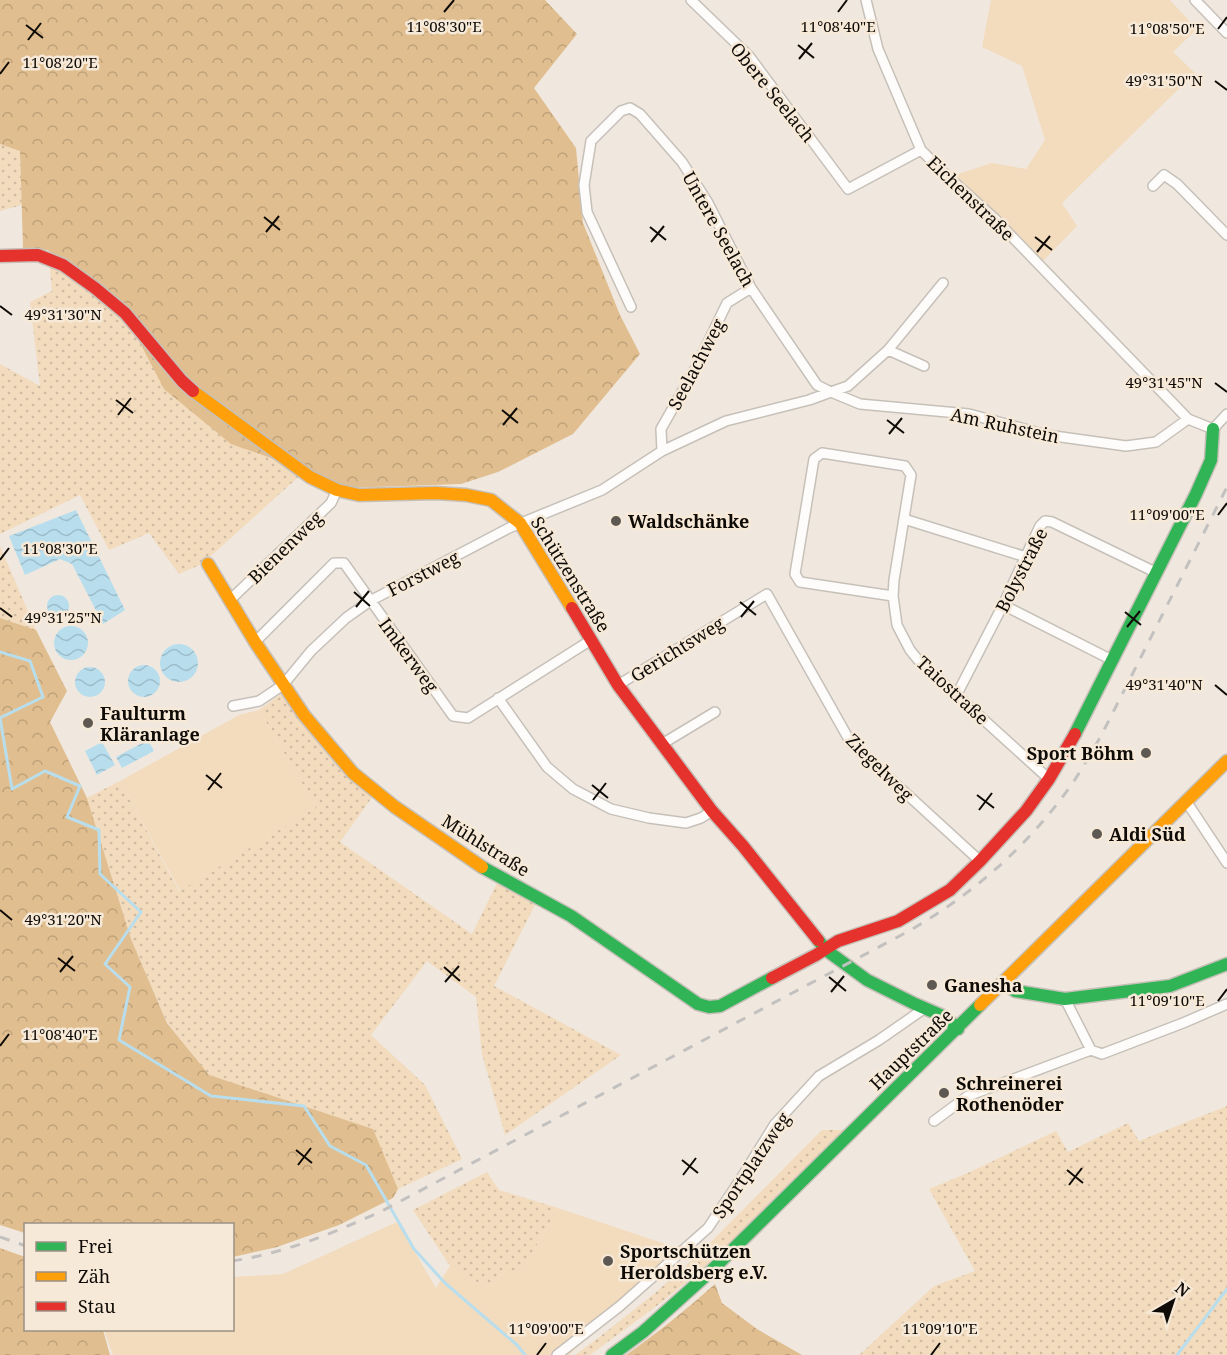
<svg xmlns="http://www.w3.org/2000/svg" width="1227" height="1355" font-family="'Noto Serif',serif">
  <defs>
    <pattern id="grass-dots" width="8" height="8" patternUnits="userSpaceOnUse" patternTransform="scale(1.5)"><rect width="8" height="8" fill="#f3dbbd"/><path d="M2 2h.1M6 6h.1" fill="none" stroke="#cfbba1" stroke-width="1.8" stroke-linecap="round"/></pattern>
    <pattern id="forest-crowns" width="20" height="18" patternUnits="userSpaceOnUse" patternTransform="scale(1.5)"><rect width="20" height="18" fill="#e0be8f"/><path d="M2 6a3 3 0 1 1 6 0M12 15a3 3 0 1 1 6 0" fill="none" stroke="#bfa27a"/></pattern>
    <pattern id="water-waves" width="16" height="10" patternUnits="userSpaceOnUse" patternTransform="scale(1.5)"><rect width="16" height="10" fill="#b8deed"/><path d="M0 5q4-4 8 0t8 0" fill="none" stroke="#9dbdca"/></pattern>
  </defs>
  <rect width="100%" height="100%" fill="#f0e8df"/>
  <!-- grass -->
  <path fill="url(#grass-dots)" d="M0,144L20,150L22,205L0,211Z
    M48,250L125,314L306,470L202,564L179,574L149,533L109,550L80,495L0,534V364L40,386L30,302L52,291Z
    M0,546L36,630L0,618Z
    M281,694L373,796L340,842L472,934L498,881L536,903L494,986L621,1055L505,1135L482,1054L476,997L427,961L371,1035L425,1085L462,1159L398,1189L372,1129L208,1075L167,1022L131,939L87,798L120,781L179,891L316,807L259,710Z
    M1227,1106V1355H859L934,1286L975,1271L929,1189L970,1172L1056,1131L1068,1152L1128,1123L1139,1141Z
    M822,1130H846L768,1208L701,1270L662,1302L590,1355H575L602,1335L655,1293L697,1256Z
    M487,1172L499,1190L558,1208L522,1271H507L484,1286L450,1266L413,1210Z"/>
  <!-- forest -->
  <path fill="url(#forest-crowns)" d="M0,0H545L577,34L534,88L576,148L583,223L620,315L640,354L573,434L498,472L461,484L345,488L305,470L231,444L164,389L125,314L48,250L23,248L20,151L0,144Z
    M0,618L36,630L67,691L50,722L87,798L131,939L167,1023L209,1075L373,1129L398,1189L393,1198L339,1225L277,1247L233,1257L232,1224H26L25,1233L0,1225Z
    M0,1248L25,1257L26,1330H103L110,1355H0Z
    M715,1284L722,1303L757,1329L802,1355H626C657,1333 686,1310 715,1284Z"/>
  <!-- green -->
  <path fill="#f3dbbd" d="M991,0H1170L1197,29L1173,52L1195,73L1062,203L1077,226L1043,261L955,175L992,163L1026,169L1045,140L1022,66L982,47Z
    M259,710L316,807L180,891L120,781L239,715Z
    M558,1208L680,1249L569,1355H113L104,1330H232L233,1277L283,1274L397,1222L436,1288L450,1266L484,1286L507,1271H522Z"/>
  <!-- water -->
  <path fill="url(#water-waves)" d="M76,510L125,610L103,624L72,564L60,559L25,575L9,536Z
    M47 606a11 11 0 1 1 22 0a11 11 0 1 1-22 0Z
    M54 643a17 17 0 1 1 34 0a17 17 0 1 1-34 0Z
    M160 663a19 19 0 1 1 38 0a19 19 0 1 1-38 0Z
    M128 681a16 16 0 1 1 32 0a16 16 0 1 1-32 0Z
    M75 682a15 15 0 1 1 30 0a15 15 0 1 1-30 0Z
    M148,740L154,751L122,768L116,757Z
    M102,742L115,765L97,775L85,751Z"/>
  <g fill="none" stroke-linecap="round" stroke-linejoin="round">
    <!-- stream -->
    <path stroke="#b8deed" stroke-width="3" d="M0,652L30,661L43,697L0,718L12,789L45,771L80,786L67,817L99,830L100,874L141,912L105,964L130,987L119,1040L211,1096L304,1106L330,1146L366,1165L414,1249L445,1283L517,1345L525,1355
      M1177,1355L1227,1289"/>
    <!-- street casing -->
    <g stroke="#c6c0b9" stroke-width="12">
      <path id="street" d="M691,0L749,56L848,189L921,150
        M866,0L878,49L921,150L945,174L994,218L1188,419L1213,429L1227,414
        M1195,0L1227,33
        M1153,186L1164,175L1177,184L1227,235
        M631,307L587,212L584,185L591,141L621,111L630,108L640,114L682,162L708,203L751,288L817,385L831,392L848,386L888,350L943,283
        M888,350L924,366
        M662,451L661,429L695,369L727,303L751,288
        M904,519L1026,557
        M893,596L800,582L795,574L814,459L822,453L905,466L911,475L894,580L893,596L897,625L910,650L919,661L1049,779
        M229,601L331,503L337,490
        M1003,605L1112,660
        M255,642L334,563H344L453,716L468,718L591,640
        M618,685L767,594L851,743L980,861
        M957,694L1003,605L1040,526L1045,521L1052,522L1155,572
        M498,698L547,767L573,789L611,809L649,818L686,823L701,818L712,811
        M233,706L259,701L283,685L311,651L346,618L370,601L509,528L602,490L662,451L726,421L809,400L831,392L860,404L969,414L1047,435L1126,446L1156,442L1188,419
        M662,744L715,712
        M1186,801L1227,863
        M1065,999L1091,1050
        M934,1121L968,1096L1091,1050L1102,1054L1183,1023L1227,1004
        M557,1355L620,1306L708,1228L742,1177L775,1124L819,1076L879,1040L925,1008"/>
    </g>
    <!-- fast casing -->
    <g stroke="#c6c0b9" stroke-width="15">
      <path id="fast" d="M1075,734L1196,494L1211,460L1213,429
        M482,867L571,916L698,1004L709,1007L720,1006L772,978
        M818,940L826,950L867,980L915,1004L945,1017L958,1029
        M1004,983L1015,991L1065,999L1170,986L1227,964
        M612,1355L643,1332L711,1271L980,1005"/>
    </g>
    <!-- slow casing -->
    <g stroke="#c6c0b9" stroke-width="15">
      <path id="slow" d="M193,391L310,477L337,490L359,495L436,493L466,495L491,500L520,523L572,608
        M208,564L255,642L304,715L353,773L395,807L482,867
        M980,1005L1227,761"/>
    </g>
    <!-- jam casing -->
    <g stroke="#c6c0b9" stroke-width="15">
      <path id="jam" d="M0,256L38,255L63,265L95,288L125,313L182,381L193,391
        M572,608L618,685L712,811L743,846L818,940
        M772,978L816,955L838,941L898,921L950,890L980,861L1026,811L1049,779L1075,734"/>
    </g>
    <!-- street -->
    <use href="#street" stroke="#fdfcfa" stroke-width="9"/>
    <!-- fast -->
    <use href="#fast" stroke="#30b455" stroke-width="12"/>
    <!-- slow -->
    <use href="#slow" stroke="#ff9f0a" stroke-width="12"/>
    <!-- jam -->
    <use href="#jam" stroke="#e5322d" stroke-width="12"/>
    <!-- rail -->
    <path stroke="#c3c1bf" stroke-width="3" stroke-dasharray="10 10" stroke-linecap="butt" d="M0,1237L26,1246
      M232,1261C286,1253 333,1233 382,1211L909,931C970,896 1022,851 1064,795C1078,777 1089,756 1101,736L1227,487"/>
  </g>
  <!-- ticks -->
  <path fill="none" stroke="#0f0b06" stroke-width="2" d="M444,12L454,0M838,12L847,0M26,25L43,38M1218,29L1227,17M28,40L41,23M798,45L814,58M799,59L812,43M0,74L9,62M1215,81L1227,90M264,217L280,230M650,227L666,240M266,232L279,216M1035,237L1052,250M651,242L664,226M1037,252L1050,236M0,306L12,315M1215,383L1227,392M116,400L133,413M502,410L518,423M118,415L131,398M887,420L904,433M503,425L517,408M889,434L902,418M1218,515L1227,503M0,560L9,548M354,592L370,606M740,602L756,615M356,607L369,591M0,608L12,617M1125,612L1141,625M741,617L754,601M1127,627L1140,611M1215,685L1227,695M206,775L222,788M592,785L608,798M208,790L221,773M977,795L994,808M593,800L606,783M979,810L992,793M0,910L12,920M58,958L75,971M444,967L460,981M60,972L73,956M829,977L846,991M445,982L459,966M831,992L844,976M1218,1001L1227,989M0,1046L9,1034M296,1150L312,1163M682,1160L698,1173M298,1165L311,1148M1067,1170L1083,1183M683,1175L696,1158M1069,1185L1082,1168M537,1355L546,1343M931,1355L940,1343"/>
  <!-- markers -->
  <g fill="#5e5852" stroke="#f7e9d8" stroke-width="2">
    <circle cx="616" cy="521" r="6"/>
    <circle cx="88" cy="723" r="6"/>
    <circle cx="1146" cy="753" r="6"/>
    <circle cx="1097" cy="834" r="6"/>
    <circle cx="932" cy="985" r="6"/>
    <circle cx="944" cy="1093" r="6"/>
    <circle cx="608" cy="1261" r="6"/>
  </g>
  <g text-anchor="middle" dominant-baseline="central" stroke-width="5" stroke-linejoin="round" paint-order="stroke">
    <!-- street labels -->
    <g font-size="18" fill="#0f0b06" stroke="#f7e9d8">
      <text transform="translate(773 92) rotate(51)">Obere Seelach</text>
      <text transform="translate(971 198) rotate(44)">Eichenstraße</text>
      <text transform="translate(719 229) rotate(61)">Untere Seelach</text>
      <text transform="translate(696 364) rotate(-62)">Seelachweg</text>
      <text transform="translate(1005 425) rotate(12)">Am Ruhstein</text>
      <text transform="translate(285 547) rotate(-44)">Bienenweg</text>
      <text transform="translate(1021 570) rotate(-63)">Bolystraße</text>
      <text transform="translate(423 573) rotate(-27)">Forstweg</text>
      <text transform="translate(571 574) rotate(58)">Schützenstraße</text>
      <text transform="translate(677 649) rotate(-32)">Gerichtsweg</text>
      <text transform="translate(409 655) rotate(54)">Imkerweg</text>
      <text transform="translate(953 690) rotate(43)">Taiostraße</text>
      <text transform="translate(880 767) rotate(45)">Ziegelweg</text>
      <text transform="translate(486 845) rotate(32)">Mühlstraße</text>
      <text transform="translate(911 1049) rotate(-44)">Hauptstraße</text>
      <text transform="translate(751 1165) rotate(-56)">Sportplatzweg</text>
    </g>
    <!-- poi labels -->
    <g font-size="18" font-weight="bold" fill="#0f0b06" stroke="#f7e9d8" text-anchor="start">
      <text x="628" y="521">Waldschänke</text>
      <text x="100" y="713">Faulturm<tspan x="100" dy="21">Kläranlage</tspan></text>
      <text x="1134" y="753" text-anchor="end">Sport Böhm</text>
      <text x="1109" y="834">Aldi Süd</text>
      <text x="944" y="985">Ganesha</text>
      <text x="956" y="1083">Schreinerei<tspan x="956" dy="21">Rothenöder</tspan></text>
      <text x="620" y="1251">Sportschützen<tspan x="620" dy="21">Heroldsberg e.V.</tspan></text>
    </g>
  </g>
  <g font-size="15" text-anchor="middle" fill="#0f0b06" stroke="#f7e9d8" stroke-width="5" stroke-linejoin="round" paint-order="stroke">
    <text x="838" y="32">11°08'40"E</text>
    <text x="444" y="32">11°08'30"E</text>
    <text x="1167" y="34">11°08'50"E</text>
    <text x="60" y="68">11°08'20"E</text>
    <text x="1164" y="86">49°31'50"N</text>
    <text x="63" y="320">49°31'30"N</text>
    <text x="1164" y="388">49°31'45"N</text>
    <text x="1167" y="520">11°09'00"E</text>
    <text x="60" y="554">11°08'30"E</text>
    <text x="63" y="623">49°31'25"N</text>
    <text x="1164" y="690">49°31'40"N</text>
    <text x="63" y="925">49°31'20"N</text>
    <text x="1167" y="1006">11°09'10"E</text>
    <text x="60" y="1040">11°08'40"E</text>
    <text x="546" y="1334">11°09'00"E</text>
    <text x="940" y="1334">11°09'10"E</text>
  </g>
  <!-- legend -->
  <rect x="24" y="1223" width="210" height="108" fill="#f7e9d8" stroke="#9a9084" stroke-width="1.5"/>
  <rect x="36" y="1242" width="30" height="9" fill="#30b455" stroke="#9a9084" stroke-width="1.5"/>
  <text x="78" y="1253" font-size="18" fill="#0f0b06">Frei</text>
  <rect x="36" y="1272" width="30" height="9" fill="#ff9f0a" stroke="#9a9084" stroke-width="1.5"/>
  <text x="78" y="1283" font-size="18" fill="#0f0b06">Zäh</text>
  <rect x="36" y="1302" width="30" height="9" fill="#e5322d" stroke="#9a9084" stroke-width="1.5"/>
  <text x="78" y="1313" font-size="18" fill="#0f0b06">Stau</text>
  <!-- north arrow -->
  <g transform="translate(1173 1301) rotate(39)" stroke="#f7e9d8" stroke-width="4.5" paint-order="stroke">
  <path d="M0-4.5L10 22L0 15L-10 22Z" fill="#0f0b06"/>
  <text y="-9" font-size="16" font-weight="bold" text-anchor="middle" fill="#0f0b06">N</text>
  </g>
</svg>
